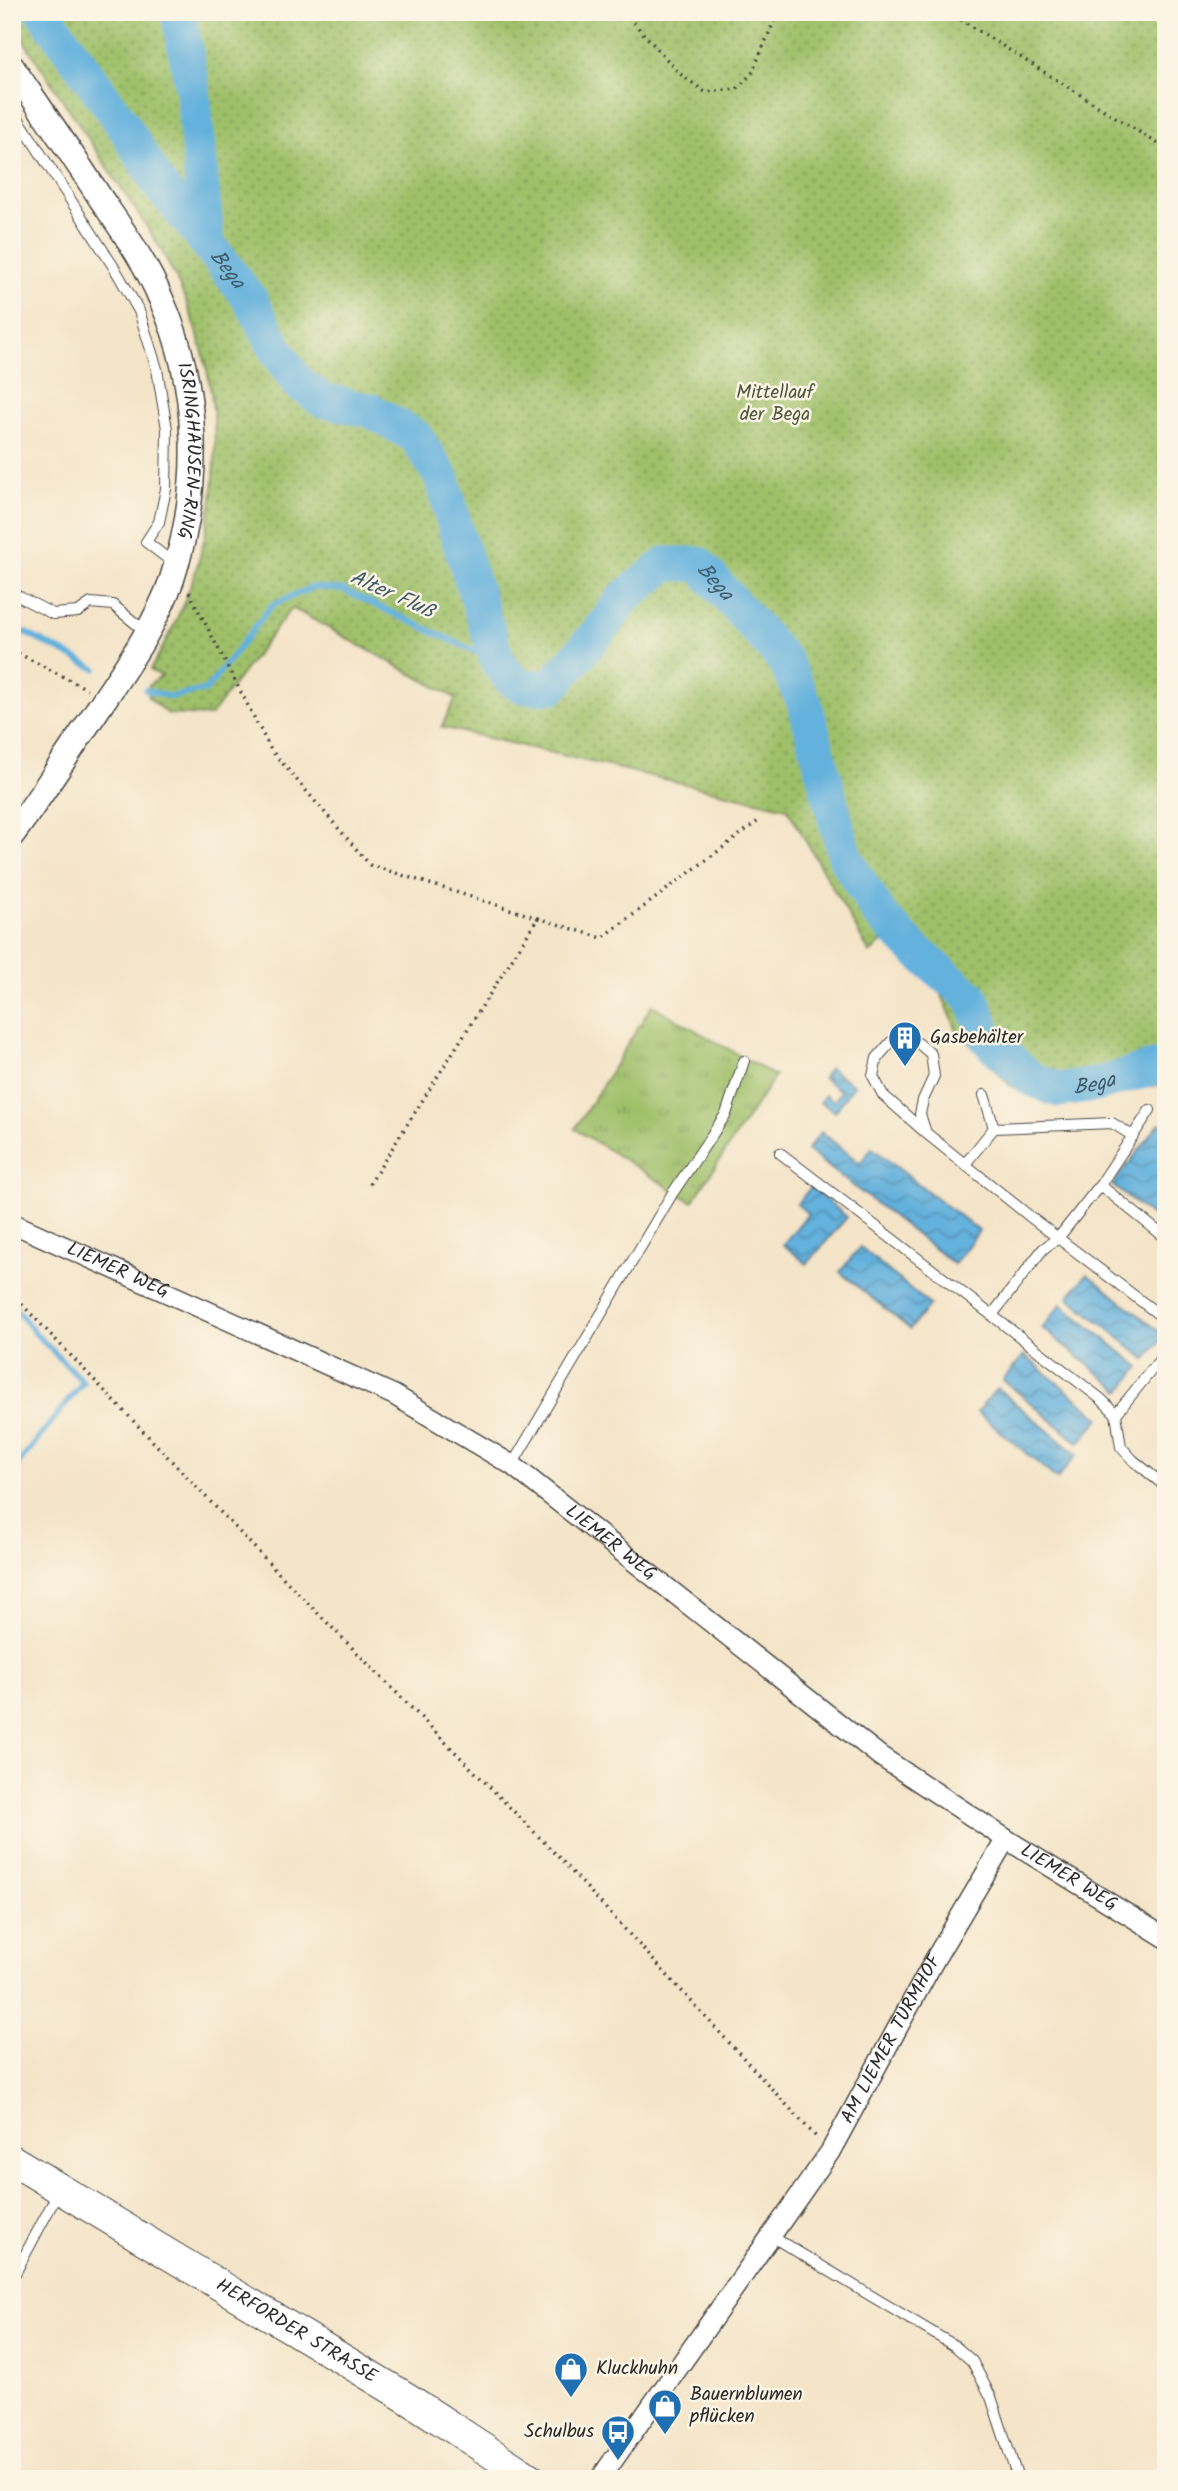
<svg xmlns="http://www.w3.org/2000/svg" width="1178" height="2491" font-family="Kalam,sans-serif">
  <defs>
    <pattern id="grass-tufts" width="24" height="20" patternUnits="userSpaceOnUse" patternTransform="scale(1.75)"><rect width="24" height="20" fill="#9fc069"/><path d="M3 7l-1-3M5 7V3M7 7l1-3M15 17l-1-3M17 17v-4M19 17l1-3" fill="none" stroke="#829c57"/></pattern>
    <pattern id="park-dots" width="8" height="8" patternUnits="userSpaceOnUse" patternTransform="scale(1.75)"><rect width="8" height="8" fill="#9fc069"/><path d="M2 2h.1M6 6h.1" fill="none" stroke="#829c57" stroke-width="1.8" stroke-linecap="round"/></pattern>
    <pattern id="water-waves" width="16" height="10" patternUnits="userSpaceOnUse" patternTransform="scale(1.75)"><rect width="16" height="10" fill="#64b1dd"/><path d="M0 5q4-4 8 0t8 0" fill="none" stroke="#5390b3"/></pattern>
  </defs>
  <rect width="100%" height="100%" fill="#fcf5e5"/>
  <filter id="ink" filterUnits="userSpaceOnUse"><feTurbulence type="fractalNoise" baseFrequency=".0143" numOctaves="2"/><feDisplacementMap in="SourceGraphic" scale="14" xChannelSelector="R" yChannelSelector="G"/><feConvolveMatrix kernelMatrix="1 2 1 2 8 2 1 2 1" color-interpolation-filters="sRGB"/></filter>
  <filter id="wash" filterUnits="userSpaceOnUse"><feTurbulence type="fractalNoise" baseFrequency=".00686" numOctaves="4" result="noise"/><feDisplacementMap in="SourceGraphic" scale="28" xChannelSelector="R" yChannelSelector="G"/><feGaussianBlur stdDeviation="1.57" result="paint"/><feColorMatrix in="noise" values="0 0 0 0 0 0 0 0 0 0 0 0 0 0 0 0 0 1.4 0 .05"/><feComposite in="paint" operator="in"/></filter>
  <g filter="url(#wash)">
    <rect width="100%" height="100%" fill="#f4e4c8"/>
    <!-- grass -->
    <path fill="url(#grass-tufts)" stroke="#65764a" stroke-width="2" d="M652,1005L775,1076L692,1202L575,1129Z"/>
    <!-- park -->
    <path fill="url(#park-dots)" stroke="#65764a" stroke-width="2" d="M12,12H1166V1084L1097,1093L1048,1104L1010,1085L957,1030L933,974L910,959L887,936L870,953L787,808L441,727L456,698L294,609L290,610L210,716L168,714L148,697L149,685L162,676L150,670C229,539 239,392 164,255C148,226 127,198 109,170C77,121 44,72 12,23Z"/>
    <!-- water -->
    <path fill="url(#water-waves)" stroke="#486e84" stroke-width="2" d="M829,1068L854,1085L835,1112L820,1102L825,1095L834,1101L841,1091L823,1078Z
      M1160,1123L1166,1128V1227L1112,1185Z
      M821,1132L860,1163L872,1148L979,1231L954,1264L807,1150Z
      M811,1187L847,1217L807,1264L783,1244L808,1214L797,1204Z
      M860,1247L930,1305L910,1329L840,1272Z
      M1087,1274L1165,1336L1146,1359L1068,1297Z
      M1061,1304L1140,1367L1121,1391L1042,1328Z
      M1024,1355L1100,1418L1079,1443L1003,1380Z
      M997,1388L1077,1455L1057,1479L977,1412Z"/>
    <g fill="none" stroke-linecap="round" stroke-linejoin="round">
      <!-- stream -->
      <path stroke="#64b1dd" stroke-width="6" d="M12,626L96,669
        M146,690L170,697L206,690L272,605L313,587L343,590L498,662
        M12,1304L35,1333L83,1382L12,1472"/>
      <!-- river -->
      <g stroke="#64b1dd" stroke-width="35">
        <path id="s1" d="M43,12L122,123L160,186L207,243L250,299L279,354L297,382L322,400L372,411L416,437L443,480L457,534L498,662C515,688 522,689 552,686L600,630L624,598L666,564H699L784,660L805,704L846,859L880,915L914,949L972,998L987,1039L1031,1079L1059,1090L1096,1085L1166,1064"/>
        <path d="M178,12L193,90L207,243"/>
      </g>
    </g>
  </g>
  <g filter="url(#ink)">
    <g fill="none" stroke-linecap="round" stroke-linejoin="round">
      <!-- service casing -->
      <g stroke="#494743" stroke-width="12">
        <path id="service" d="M12,109L115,269L139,311L157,369L167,429L166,489L159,522L146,542L167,558L176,559
          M12,593L53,614L78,612L91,603L113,605L146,632
          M994,1128L1112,1123L1133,1136
          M926,1133L920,1114L923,1100L934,1076L931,1054L918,1043L903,1038L891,1042L877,1058L873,1076L883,1095L926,1133L1033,1219L1166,1320
          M780,1153L1101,1399L1116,1414L1121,1447L1133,1460L1166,1487
          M965,1164L994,1128L984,1095
          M1100,1185L1166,1238
          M992,1315L1043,1249L1059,1237L1100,1185L1150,1110
          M1159,1315L1166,1307
          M1116,1414L1166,1352
          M512,1465L672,1194L726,1114L744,1061
          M771,2236L955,2346L972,2361L991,2397L1018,2479
          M12,2279L58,2193"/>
      </g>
      <!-- minor casing -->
      <g stroke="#494743" stroke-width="22">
        <g id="minor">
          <path id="s2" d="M12,1223L394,1395L512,1465L880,1756L1006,1839L1166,1938"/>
          <path id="s3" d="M600,2479L830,2152L935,1959L1006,1839"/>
        </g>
      </g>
      <!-- tertiary casing -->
      <g stroke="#494743" stroke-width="27">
        <g id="tertiary">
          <path id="s4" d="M12,67C42,111 72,154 101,199C123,231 146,263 161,299C200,386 202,488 172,579C153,633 115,682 84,730C60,765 38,801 12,835"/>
        </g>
      </g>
      <!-- primary casing -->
      <g stroke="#494743" stroke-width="32">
        <g id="primary">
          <path id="s5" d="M12,2160L407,2398L531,2479"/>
        </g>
      </g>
      <!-- path -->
      <path stroke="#494743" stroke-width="3.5" stroke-dasharray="2 5" stroke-linecap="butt" d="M624,12L680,74L705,92L737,89L752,73L778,12
        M949,12L1166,149
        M189,592L271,750L370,865L538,918L367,1188
        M12,650L87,689
        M538,918L602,938L761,819
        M12,1294L292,1587L551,1849L818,2139
        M554,2472L564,2479"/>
      <!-- service -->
      <use href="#service" stroke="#fff" stroke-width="10"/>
      <!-- minor -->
      <use href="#minor" stroke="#fff" stroke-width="19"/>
      <!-- tertiary -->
      <use href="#tertiary" stroke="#fff" stroke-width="24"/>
      <!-- primary -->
      <use href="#primary" stroke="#fff" stroke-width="30"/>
    </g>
  </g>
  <!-- icons -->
  <defs>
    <g id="building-pin" transform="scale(1.75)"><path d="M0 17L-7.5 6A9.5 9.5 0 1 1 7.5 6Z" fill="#1f6fb2" stroke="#fcf5e5"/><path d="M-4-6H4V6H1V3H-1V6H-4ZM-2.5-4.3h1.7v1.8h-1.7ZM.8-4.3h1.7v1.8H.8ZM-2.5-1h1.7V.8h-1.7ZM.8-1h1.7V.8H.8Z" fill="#fff"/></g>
    <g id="shop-pin" transform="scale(1.75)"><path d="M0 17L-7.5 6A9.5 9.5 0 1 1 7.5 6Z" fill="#1f6fb2" stroke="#fcf5e5"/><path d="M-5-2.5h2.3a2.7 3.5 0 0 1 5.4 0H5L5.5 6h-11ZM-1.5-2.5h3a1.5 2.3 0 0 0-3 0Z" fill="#fff"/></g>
    <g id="bus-pin" transform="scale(1.75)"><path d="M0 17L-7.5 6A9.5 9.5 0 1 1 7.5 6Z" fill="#1f6fb2" stroke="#fcf5e5"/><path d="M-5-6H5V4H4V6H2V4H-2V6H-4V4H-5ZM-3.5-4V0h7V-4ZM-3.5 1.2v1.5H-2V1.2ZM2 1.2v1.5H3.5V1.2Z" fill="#fff"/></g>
  </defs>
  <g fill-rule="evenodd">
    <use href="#building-pin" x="905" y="1038"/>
    <use href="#shop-pin" x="571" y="2369"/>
    <use href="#shop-pin" x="665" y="2406"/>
    <use href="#bus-pin" x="618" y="2432"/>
  </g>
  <g text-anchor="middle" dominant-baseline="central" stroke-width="5" stroke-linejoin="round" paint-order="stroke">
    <!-- park labels -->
    <g font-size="19" fill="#4e583e" stroke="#fcf5e5">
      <text x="775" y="393">Mittellauf<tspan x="775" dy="22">der Bega</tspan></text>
    </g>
    <!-- street labels -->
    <g font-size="19" fill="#2b2b2b" stroke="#fcf5e5">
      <text stroke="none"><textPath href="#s4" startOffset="432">ISRINGHAUSEN-RING</textPath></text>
      <text stroke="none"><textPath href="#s2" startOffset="116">LIEMER WEG</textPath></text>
      <text stroke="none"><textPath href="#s2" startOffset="682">LIEMER WEG</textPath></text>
      <text stroke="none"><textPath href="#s2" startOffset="1250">LIEMER WEG</textPath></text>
      <text stroke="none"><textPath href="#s3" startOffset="528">AM LIEMER TURMHOF</textPath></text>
      <text stroke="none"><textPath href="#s5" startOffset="332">HERFORDER STRASSE</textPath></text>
    </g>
    <!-- poi labels -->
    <g font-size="19" fill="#2b2b2b" stroke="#fcf5e5" text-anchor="start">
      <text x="930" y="1038">Gasbehälter</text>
      <text x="596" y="2369">Kluckhuhn</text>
      <text x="690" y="2395">Bauernblumen<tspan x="690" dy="22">pflücken</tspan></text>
      <text x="594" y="2432" text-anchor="end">Schulbus</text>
    </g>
    <!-- water labels -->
    <g font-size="21" font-style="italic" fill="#3f5a69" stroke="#fcf5e5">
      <text stroke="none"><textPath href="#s1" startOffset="317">Bega</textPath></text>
      <text stroke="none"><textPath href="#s1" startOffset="1113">Bega</textPath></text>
      <text transform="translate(392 595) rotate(24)">Alter Fluß</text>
      <text stroke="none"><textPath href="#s1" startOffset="1785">Bega</textPath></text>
    </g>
  </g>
  <!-- margin -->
  <rect width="1178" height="2491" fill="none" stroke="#fcf5e5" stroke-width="42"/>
</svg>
